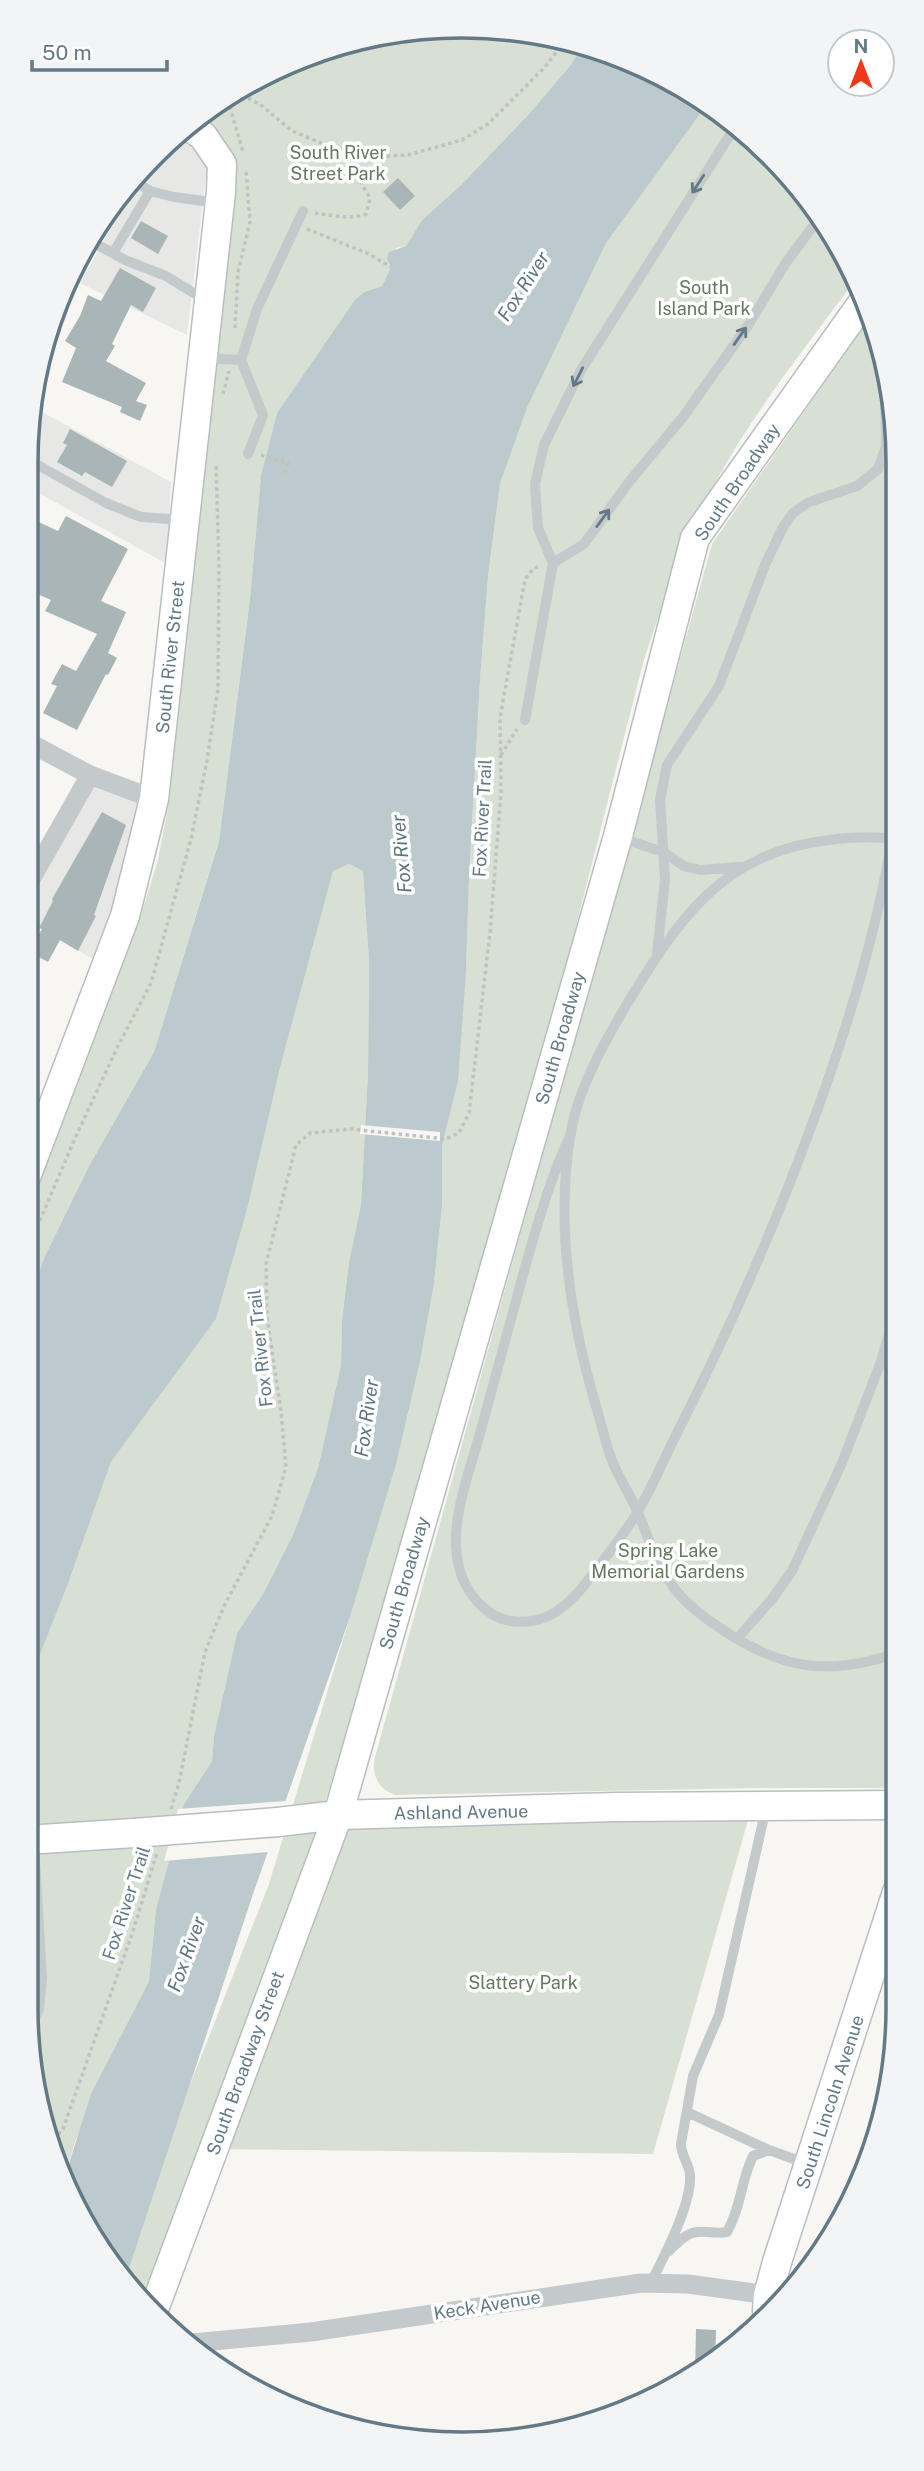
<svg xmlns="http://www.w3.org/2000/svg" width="924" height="2471" font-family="'Public Sans',sans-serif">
  <rect width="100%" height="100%" fill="#f7f6f3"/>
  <!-- built -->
  <path fill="#e7e8e6" d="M182,139L193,144L203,155L207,167L187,335L80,283L140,176Z
    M33,407L171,482L167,564L26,486V462Z
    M92,779L152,801L103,965L26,920V895Z"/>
  <!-- green -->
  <path fill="#d8dfd3" d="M406,30L575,41L584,45L569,67L528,115L461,185L422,220L406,246L396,248L391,267L382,286L364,292L354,301L277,413L261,475L250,599L219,840L154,1052L89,1166L45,1256L26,1306V1218L140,918L158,860L169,802L235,196C236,163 233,139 203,121L244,84Z
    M708,103L789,174L853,270L856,279C809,343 758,406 719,476C686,535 664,599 643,663L533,1095L396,1580L279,1945L164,2253L140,2301L134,2296L125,2281L190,2085L269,1884L396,1465L420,1362L434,1284L442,1206V1145L466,971L469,880L480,680L488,577L500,484L527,408L606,242Z
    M868,320L894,405L897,1788H757L395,1795C379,1789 373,1778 374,1761L712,544Z
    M349,864L363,871L369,962L368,1072L361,1206L349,1262L342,1320L341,1365L318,1468L293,1535L263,1594L237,1633L214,1736L212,1761L184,1804L156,1909L149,1981L109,2059L75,2142L65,2176L50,2149L26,2009V1690L68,1584L111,1462L216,1319L247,1210L280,1068L333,870Z
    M752,1806L653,2154L214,2149L338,1815Z"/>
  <!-- water -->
  <path fill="#bccacd" d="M584,45L708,103L606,243L527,408L500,484L488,577L480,680L469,880L466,971L458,1081L442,1145V1206L434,1284L420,1362L396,1465L350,1617L253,1894L125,2281L65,2176L91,2094L149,1981L156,1909L184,1804L212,1761L214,1736L237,1633L263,1594L293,1535L318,1468L341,1365L342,1320L349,1262L361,1205L368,1072L369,962L363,871L349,864L333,871L280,1068L247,1210L216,1319L111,1462L68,1584L26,1690V1306L45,1256L89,1166L154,1052L219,841L250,599L261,475L277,413L354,301L364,292L382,286L391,267L387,259L389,252L406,246L422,220L461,185L528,115L569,67Z"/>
  <!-- pier -->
  <path fill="#f7f6f3" d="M361,1125L440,1132V1141L360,1134Z
    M286,1801L268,1852L164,1861L178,1809Z"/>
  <!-- building -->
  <path fill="#aab5b8" d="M398,178L415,196L400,210L383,192Z
    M141,221L168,236L158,254L131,238Z
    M120,268L156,288L143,312L131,305L112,344L115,346L106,361L146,383L136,401L147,405L140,421L120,412L122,407L62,382L76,348L65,341L80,316L88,295L101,301Z
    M70,429L127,461L112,487L85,472L82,476L57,462L67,445L63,443Z
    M26,516L58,531L66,516L128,549L101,601L126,612L108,653L117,658L108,675L106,674L77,730L43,713L57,686L51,684L62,664L76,671L97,634L45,611L51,600L26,589Z
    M102,812L126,825L94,915L96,916L78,951L60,940L48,962L29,952L42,929L39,928L53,901L52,899Z
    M696,2329L716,2330L715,2361L704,2372L695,2375Z"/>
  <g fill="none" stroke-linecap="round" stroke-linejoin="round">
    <!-- secondary casing -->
    <g stroke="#b8bec2" stroke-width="31">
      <path id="secondary" d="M26,1177L125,916L154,799L221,192L222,164L203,136L193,129
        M278,1822L338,1815L615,1807L897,1805
        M26,1840L134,1833
        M153,2312L338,1815L618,836L695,538L863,302
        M767,2312L768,2295L777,2262L897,1892"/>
    </g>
    <!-- path -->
    <path stroke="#bfc2c4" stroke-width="3.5" stroke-dasharray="3.5 3.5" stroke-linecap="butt" d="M227,100L250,99L262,106L292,131L331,147L375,157L408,155L462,140L488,124L544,68L565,41
      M228,100L243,152
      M315,213C331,215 350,220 366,214L370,198L353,169L355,153
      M307,229L369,254L391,267
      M235,328L238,272L250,222L246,170
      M223,394L229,371
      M261,455L288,463L285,474
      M501,755L517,729
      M26,1253L76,1136L118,1046L151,983L191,839L207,760L218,689L219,566L216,464
      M171,1809L179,1783L205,1652L224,1606L272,1516L286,1467L281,1412L267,1317L266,1264L296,1145L310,1133L350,1129L446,1139L459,1133L469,1113L490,933L501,792L500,718L525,579L534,568L538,567
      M49,2145L63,2129L133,1931L157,1853"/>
    <!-- lane -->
    <path stroke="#c4c9cb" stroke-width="10" d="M150,191L174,197L218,203
      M94,243L125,260L166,276L205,300
      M113,253L150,191L134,181
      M203,358L241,360L257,309L303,211
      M241,360L263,415L248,454
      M27,459L106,503L141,517L183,520
      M553,563L584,544L629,482L683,417L749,324L785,264L819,218
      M525,720L553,563L538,528L535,484L544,445L581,370L728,138L738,129
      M621,838L663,852L684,866L700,870L739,867
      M895,839C873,836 851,837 829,840C721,853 679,919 627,1004C604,1043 579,1087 571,1131C555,1223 570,1318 596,1406C601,1423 605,1441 611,1458C618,1477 630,1494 638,1513C650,1541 658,1569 678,1593C690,1607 705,1618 720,1628C780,1669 828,1677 897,1653
      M657,954L665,879L660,800L667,765L719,686L765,565L783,527L793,513L809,502L857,486L878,469L886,447L885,374
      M571,1134C551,1176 539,1219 526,1264C511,1318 497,1372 482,1426C473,1461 454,1509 456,1546C457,1573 468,1598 492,1614C509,1625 536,1624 554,1613C573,1602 586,1583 599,1566C612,1549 626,1531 637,1513C652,1488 663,1461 676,1435C731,1327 777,1222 818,1108C852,1014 880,920 895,821
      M737,1639L772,1599L792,1571L842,1463L880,1364L896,1311
      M30,2029L39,2009L42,1978L34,1843
      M687,2112L769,2150
      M668,2252C676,2244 686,2233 697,2232C708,2231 716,2234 727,2232C741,2208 741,2180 753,2156L769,2150L805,2163
      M651,2283C664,2256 692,2204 690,2175C689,2163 681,2156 681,2144L693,2076L719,2015L766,1808"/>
    <!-- street -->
    <path stroke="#c4c9cb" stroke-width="19" d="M26,741L90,775L154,799
      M26,888L90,775
      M192,2343L311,2332L641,2283L688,2284L768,2295L780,2299"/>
    <!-- secondary -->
    <use href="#secondary" stroke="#fff" stroke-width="28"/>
    <!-- secondary-bridge casing -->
    <g stroke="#b8bec2" stroke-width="31" stroke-linecap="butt">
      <path id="secondary-bridge" d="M134,1833L278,1822"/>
    </g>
    <!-- secondary-bridge -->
    <use href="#secondary-bridge" stroke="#fff" stroke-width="28"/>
  </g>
  <!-- one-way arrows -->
  <defs><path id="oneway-shaft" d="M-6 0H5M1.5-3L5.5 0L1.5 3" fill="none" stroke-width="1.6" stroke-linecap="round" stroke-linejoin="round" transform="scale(1.75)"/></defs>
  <g stroke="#637a86">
    <use href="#oneway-shaft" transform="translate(698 184) rotate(123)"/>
    <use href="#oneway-shaft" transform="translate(740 336) rotate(-55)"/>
    <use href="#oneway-shaft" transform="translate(578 377) rotate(117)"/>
    <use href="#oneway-shaft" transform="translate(603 518) rotate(-54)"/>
  </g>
  <g text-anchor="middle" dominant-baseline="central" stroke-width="7" stroke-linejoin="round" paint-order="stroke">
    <!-- park labels -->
    <g font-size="18" fill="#66785f" stroke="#fff">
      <text x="338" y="152">South River<tspan x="338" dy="21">Street Park</tspan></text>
      <text x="704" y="287">South<tspan x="704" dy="21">Island Park</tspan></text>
      <text x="668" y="1550">Spring Lake<tspan x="668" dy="21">Memorial Gardens</tspan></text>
      <text x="523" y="1982">Slattery Park</text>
    </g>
    <!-- street labels -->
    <g font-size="18" fill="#637a86" stroke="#fff">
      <text transform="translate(737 482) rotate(-56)">South Broadway</text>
      <text transform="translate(170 657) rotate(-84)">South River Street</text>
      <text transform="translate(482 818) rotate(-87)">Fox River Trail</text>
      <text transform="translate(560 1038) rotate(-74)">South Broadway</text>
      <text transform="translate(260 1348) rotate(-96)">Fox River Trail</text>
      <text transform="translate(404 1583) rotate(-74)">South Broadway</text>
      <text transform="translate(461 1812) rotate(-1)">Ashland Avenue</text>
      <text transform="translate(126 1903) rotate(-72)">Fox River Trail</text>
      <text transform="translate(245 2063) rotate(-70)">South Broadway Street</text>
      <text transform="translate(830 2102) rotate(-72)">South Lincoln Avenue</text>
      <text transform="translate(487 2305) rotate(-9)">Keck Avenue</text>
    </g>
    <!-- water labels -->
    <g font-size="19" font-style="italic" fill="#5a767c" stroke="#fff">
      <text transform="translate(523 286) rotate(-57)">Fox River</text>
      <text transform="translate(401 854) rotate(-95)">Fox River</text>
      <text transform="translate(366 1418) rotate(-82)">Fox River</text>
      <text transform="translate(186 1954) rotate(-70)">Fox River</text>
    </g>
  </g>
  <!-- crop -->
  <path d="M0 0H924V2471H0ZM462 38H462A424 424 0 0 1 886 462V2008A424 424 0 0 1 462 2432H462A424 424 0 0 1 38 2008V462A424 424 0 0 1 462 38Z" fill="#f3f4f5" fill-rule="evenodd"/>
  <path fill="none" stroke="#637a86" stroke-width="3.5" d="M462 38H462A424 424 0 0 1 886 462V2008A424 424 0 0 1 462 2432H462A424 424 0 0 1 38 2008V462A424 424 0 0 1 462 38Z"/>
  <!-- north arrow -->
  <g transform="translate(861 63)"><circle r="33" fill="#ffffff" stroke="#c1cacf" stroke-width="2"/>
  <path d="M0-5L12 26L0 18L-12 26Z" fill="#ef371a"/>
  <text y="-10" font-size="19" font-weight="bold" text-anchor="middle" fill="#637a86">N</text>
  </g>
  <!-- scale -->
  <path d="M32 60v10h135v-10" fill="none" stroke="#637a86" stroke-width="3.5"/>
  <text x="42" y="60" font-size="21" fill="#637a86" stroke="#ffffff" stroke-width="5" paint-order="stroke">50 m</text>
</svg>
